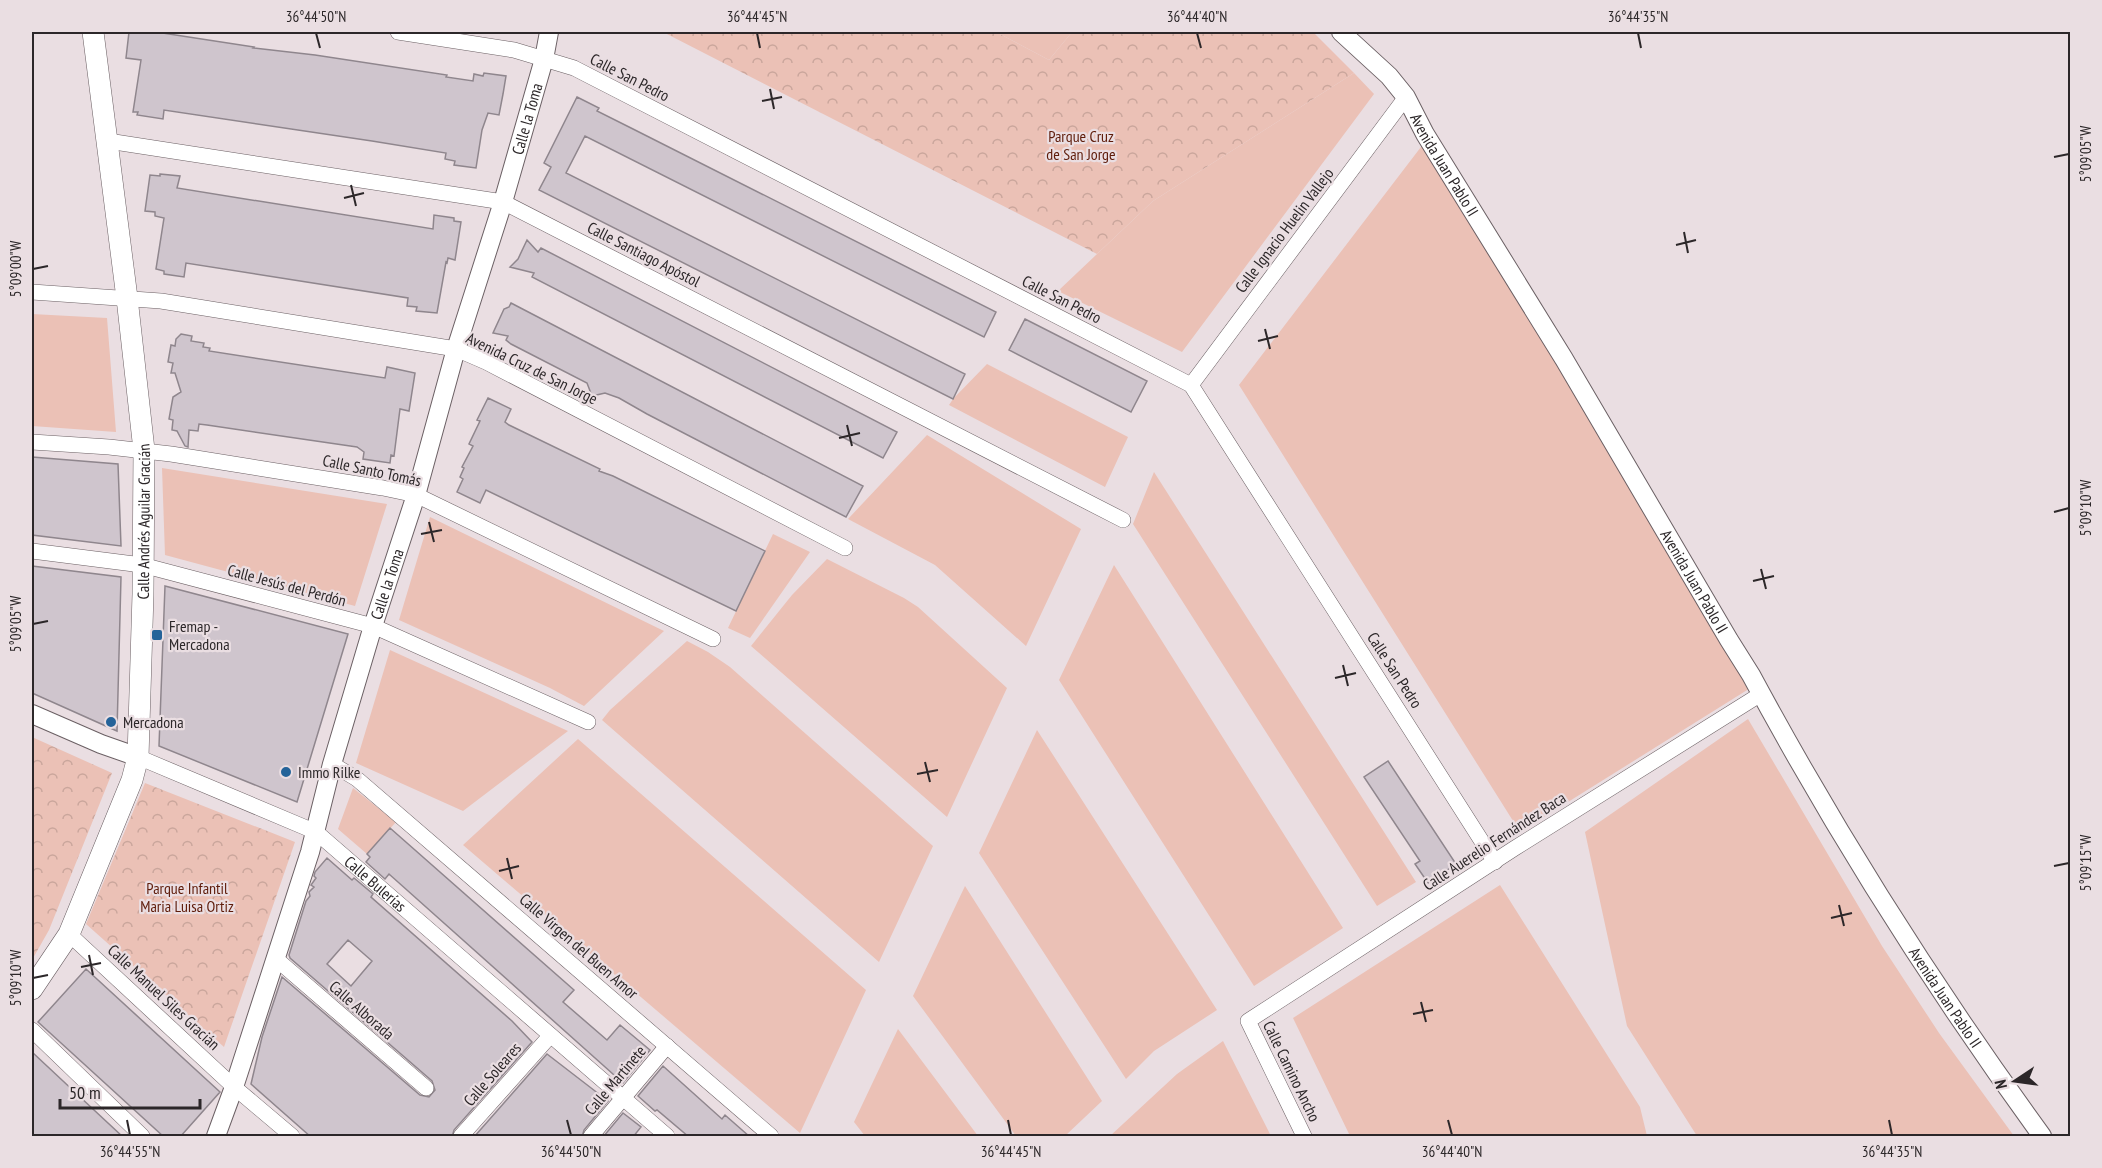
<svg xmlns="http://www.w3.org/2000/svg" width="2102" height="1168" font-family="'PT Sans Narrow',sans-serif">
  <defs>
    <pattern id="park-crowns" width="20" height="18" patternUnits="userSpaceOnUse" patternTransform="scale(1.5)"><rect width="20" height="18" fill="#ebc1b6"/><path d="M2 6a3 3 0 1 1 6 0M12 15a3 3 0 1 1 6 0" fill="none" stroke="#caa69c"/></pattern>
  </defs>
  <rect width="100%" height="100%" fill="#eadee2"/>
  <!-- grass -->
  <path fill="#ebc1b6" d="M996,32H1072L1049,60Z
    M1354,73L1374,94L1182,352L1058,291L1153,201Z
    M1424,143L1752,687L1520,832L1239,385Z
    M32,314L107,318L116,432L32,426Z
    M987,364L1128,437L1105,487L949,405L953,399Z
    M927,435L1081,529L1026,646L935,565L848,519Z
    M162,468L387,504L355,606L165,555Z
    M1154,472L1416,882L1377,906L1133,524Z
    M430,517L664,631L584,706L550,688L399,620Z
    M773,534L810,552L750,638L728,628Z
    M827,559L904,598L918,607L1007,688L947,817L751,646L792,595Z
    M1114,565L1343,928L1254,986L1059,680Z
    M687,641L708,652L730,667L933,846L879,962L602,720L610,710Z
    M390,650L568,731L463,811L356,763Z
    M1748,719L1882,946L1939,1033L2014,1136H1697L1627,1026L1585,832Z
    M1037,730L1217,1010L1154,1051L1126,1079L979,853Z
    M578,739L866,990L800,1133L463,845Z
    M353,788L396,822L367,854L338,829Z
    M1500,885L1640,1107L1647,1136H1350L1293,1018Z
    M965,886L1102,1101L1065,1136H1016L913,996Z
    M898,1029L978,1136H865L854,1122Z
    M1223,1041L1271,1136H1110L1177,1074Z"/>
  <!-- park -->
  <path fill="url(#park-crowns)" d="M663,32H996L1049,60L1072,32H1313L1354,73L1153,201L1097,254Z
    M32,737L112,773L49,930L32,960Z
    M145,783L295,842L224,1047L86,924Z"/>
  <!-- building -->
  <path fill="#cfc5cd" stroke="#8f868d" stroke-width="1.5" fill-rule="evenodd" d="M129,32H156L254,47L253,48L315,55L447,75L446,77L473,81L474,74L483,76L484,73L506,76L503,94L499,115L488,113L482,130L476,168L454,165L455,161L445,159L446,153L372,141L164,110L163,119L137,115L138,112H133L141,60L126,58Z
    M577,97L599,108L597,111L633,129L996,312L984,337L585,136L566,173L965,374L953,399L539,190L551,167L544,163Z
    M160,174L180,176L177,188L433,229L434,215L454,218V221L461,222L455,260L448,258L447,263L446,262L437,313L416,311L417,307L407,306L408,298L186,263L184,277L164,274V271L156,269L164,218L155,216V212L145,211L150,175L160,176Z
    M527,240L538,252L541,248L897,432L883,458L532,277L534,273L510,267L518,259Z
    M511,303L863,486L846,517L647,414L619,398L605,393L592,396L587,383L511,344L506,340L508,336L493,333L504,309L509,307Z
    M1025,319L1147,381L1131,412L1009,350Z
    M181,334L192,336L191,341L204,343L203,347L210,348L209,351L385,378L387,367L415,373L409,411L400,409L394,456L391,455L390,463L363,459L364,452L357,447L207,425L199,424L198,431L189,430L188,447L185,446L177,431L172,430L173,420L169,419L173,397L181,392L175,373H171L173,363L168,362L171,345L175,346L176,339Z
    M488,398L511,409L505,422L509,425L600,469L599,471L613,476L765,551L736,611L486,490L480,503L457,492L463,479L460,477L464,468L462,467L473,446L469,444L480,421L477,420Z
    M32,457L118,464L121,546L32,535Z
    M32,566L121,577L117,731L32,693Z
    M165,586L348,634L297,802L159,746Z
    M1388,761L1456,864L1428,883L1415,864L1420,861L1364,777Z
    M390,828L574,990L563,1002L607,1040L620,1025L650,1050L623,1083L389,874L385,879L366,862L370,857L367,854Z
    M327,858L352,880L354,878L373,894L371,897L512,1021L532,1042L454,1130L452,1137H311L251,1084L262,1037L282,977L420,1095L429,1097L435,1090L432,1081L290,958L289,955L306,901L310,896L309,892L314,887L311,885L316,878L314,876L315,872ZM348,940L372,961L351,986L327,964Z
    M86,969L220,1092L180,1137H164L38,1022Z
    M32,1052L94,1110L123,1137H32Z
    M547,1054L608,1101L584,1130L582,1137H474Z
    M663,1066L722,1119L725,1115L750,1137H689L657,1110L655,1111L638,1096Z
    M623,1113L641,1127L633,1137H603Z"/>
  <g fill="none" stroke-linecap="round" stroke-linejoin="round">
    <!-- minor casing -->
    <g stroke="#6b6064" stroke-width="16">
      <g id="minor">
        <path d="M398,32L514,50L574,68L1191,385L1495,862"/>
        <path d="M108,141L503,202L1123,520"/>
        <path d="M32,292L161,301L456,349L486,362L845,548"/>
        <path d="M1191,385L1406,97"/>
        <path d="M32,442L109,447L171,454L383,488L416,495L713,639"/>
        <path d="M32,551L142,565L373,626L588,722"/>
        <path id="s1" d="M138,757L316,832L667,1136"/>
        <path d="M332,764L357,779L771,1136"/>
        <path d="M69,934L234,1087L292,1136"/>
        <path d="M275,958L426,1088"/>
        <path d="M32,1030L142,1136"/>
        <path d="M461,1136L550,1036"/>
        <path d="M591,1136L667,1046"/>
        <path d="M1304,1136L1248,1021L1515,848L1761,694"/>
      </g>
    </g>
    <!-- tertiary casing -->
    <g stroke="#6b6064" stroke-width="20">
      <g id="tertiary">
        <path id="s2" d="M1341,32L1389,76L1406,97L1425,134L1564,359L1729,640L1751,675C1837,835 1935,989 2042,1136"/>
        <path d="M32,714L101,744L138,757"/>
        <path id="s3" d="M216,1136L234,1087L310,852L332,764L373,626L416,495L456,349L503,202L544,59L549,32"/>
      </g>
    </g>
    <!-- secondary casing -->
    <g stroke="#6b6064" stroke-width="22">
      <g id="secondary">
        <path id="s4" d="M32,989L69,934L132,780L138,757L143,594L144,450L127,298L93,32"/>
      </g>
    </g>
    <!-- minor -->
    <use href="#minor" stroke="#fff" stroke-width="15"/>
    <!-- tertiary -->
    <use href="#tertiary" stroke="#fff" stroke-width="18"/>
    <!-- secondary -->
    <use href="#secondary" stroke="#fff" stroke-width="21"/>
  </g>
  <!-- ticks -->
  <path fill="none" stroke="#2c2729" stroke-width="2" d="M316,33L320,48M757,33L760,48M1197,33L1201,48M1638,33L1641,48M770,89L774,109M762,101L782,97M2054,157L2069,154M351,185L356,206M344,198L364,193M1684,232L1688,253M1676,245L1696,240M33,269L48,266M1265,329L1270,349M1258,341L1278,336M847,425L852,446M839,438L860,433M2054,512L2069,508M429,522L434,542M421,534L442,530M1761,569L1766,589M1753,581L1774,576M33,624L48,621M1343,665L1348,686M1335,678L1356,673M925,762L930,782M917,774L938,770M507,858L512,879M2054,866L2069,863M499,871L519,866M1839,905L1844,926M1831,918L1852,913M89,955L93,975M81,967L101,963M33,978L48,975M1421,1002L1426,1022M1413,1014L1433,1010M127,1120L130,1135M567,1120L571,1135M1008,1120L1011,1135M1448,1120L1452,1135M1889,1120L1892,1135"/>
  <!-- markers -->
  <g fill="#246399" stroke="#eadee2" stroke-width="2">
    <rect x="151" y="629" width="12" height="12" rx="3"/>
    <circle cx="111" cy="722" r="6"/>
    <circle cx="286" cy="772" r="6"/>
  </g>
  <g text-anchor="middle" dominant-baseline="central" stroke-width="4.5" stroke-linejoin="round" paint-order="stroke">
    <!-- street labels -->
    <g font-size="16" fill="#2c2729" stroke="#eadee2">
      <text transform="translate(630 77) rotate(27)">Calle San Pedro</text>
      <text stroke="none"><textPath href="#s3" startOffset="1064">Calle la Toma</textPath></text>
      <text stroke="none"><textPath href="#s2" startOffset="170">Avenida Juan Pablo II</textPath></text>
      <text transform="translate(1284 230) rotate(-53)">Calle Ignacio Huelin Vallejo</text>
      <text transform="translate(644 254) rotate(27)">Calle Santiago Apóstol</text>
      <text transform="translate(1062 299) rotate(27)">Calle San Pedro</text>
      <text transform="translate(532 368) rotate(26)">Avenida Cruz de San Jorge</text>
      <text transform="translate(372 470) rotate(12)">Calle Santo Tomás</text>
      <text stroke="none"><textPath href="#s4" startOffset="492">Calle Andrés Aguilar Gracián</textPath></text>
      <text stroke="none"><textPath href="#s2" startOffset="656">Avenida Juan Pablo II</textPath></text>
      <text transform="translate(287 585) rotate(15)">Calle Jesús del Perdón</text>
      <text stroke="none"><textPath href="#s3" startOffset="578">Calle la Toma</textPath></text>
      <text transform="translate(1395 670) rotate(57)">Calle San Pedro</text>
      <text transform="translate(1494 841) rotate(-33)">Calle Auerelio Fernández Baca</text>
      <text stroke="none"><textPath href="#s1" startOffset="272">Calle Bulerías</textPath></text>
      <text transform="translate(579 946) rotate(41)">Calle Virgen del Buen Amor</text>
      <text transform="translate(164 997) rotate(43)">Calle Manuel Siles Gracián</text>
      <text stroke="none"><textPath href="#s2" startOffset="1142">Avenida Juan Pablo II</textPath></text>
      <text transform="translate(362 1010) rotate(41)">Calle Alborada</text>
      <text transform="translate(1292 1071) rotate(64)">Calle Camino Ancho</text>
      <text transform="translate(492 1074) rotate(-49)">Calle Soleares</text>
      <text transform="translate(615 1080) rotate(-50)">Calle Martinete</text>
    </g>
    <!-- park labels -->
    <g font-size="16" fill="#5f1c0a" stroke="#eadee2">
      <text x="1081" y="136">Parque Cruz<tspan x="1081" dy="18">de San Jorge</tspan></text>
      <text x="187" y="888">Parque Infantil<tspan x="187" dy="18">Maria Luisa Ortiz</tspan></text>
    </g>
    <!-- poi labels -->
    <g font-size="16" fill="#2c2729" stroke="#eadee2" text-anchor="start">
      <text x="169" y="626">Fremap -<tspan x="169" dy="18">Mercadona</tspan></text>
      <text x="123" y="722">Mercadona</text>
      <text x="298" y="772">Immo Rilke</text>
    </g>
  </g>
  <!-- border -->
  <rect width="2102" height="1168" fill="none" stroke="#eadee2" stroke-width="66"/>
  <!-- north arrow -->
  <g transform="translate(2015 1081) rotate(257)" stroke="#eadee2" stroke-width="4.5" paint-order="stroke">
  <path d="M0-4.5L10 22L0 15L-10 22Z" fill="#2c2729"/>
  <text y="-9" font-size="16" font-weight="bold" text-anchor="middle" fill="#2c2729">N</text>
  </g>
  <!-- scale -->
  <path d="M60 1099v9h140v-9" fill="none" stroke="#2c2729" stroke-width="3"/>
  <text x="69" y="1099" font-size="18" fill="#2c2729" stroke="#eadee2" stroke-width="4.5" paint-order="stroke">50 m</text>
  <rect x="33" y="33" width="2036" height="1102" fill="none" stroke="#2c2729" stroke-width="2"/>
  <g font-size="15" text-anchor="middle" fill="#2c2729">
    <text x="316" y="22">36°44'50"N</text>
    <text x="757" y="22">36°44'45"N</text>
    <text x="1197" y="22">36°44'40"N</text>
    <text x="1638" y="22">36°44'35"N</text>
    <text transform="translate(2086 154) rotate(-90)" y="5">5°09'05"W</text>
    <text transform="translate(16 269) rotate(-90)" y="5">5°09'00"W</text>
    <text transform="translate(2086 508) rotate(-90)" y="5">5°09'10"W</text>
    <text transform="translate(16 624) rotate(-90)" y="5">5°09'05"W</text>
    <text transform="translate(2086 863) rotate(-90)" y="5">5°09'15"W</text>
    <text transform="translate(16 978) rotate(-90)" y="5">5°09'10"W</text>
    <text x="130" y="1157">36°44'55"N</text>
    <text x="571" y="1157">36°44'50"N</text>
    <text x="1011" y="1157">36°44'45"N</text>
    <text x="1452" y="1157">36°44'40"N</text>
    <text x="1892" y="1157">36°44'35"N</text>
  </g>
</svg>
